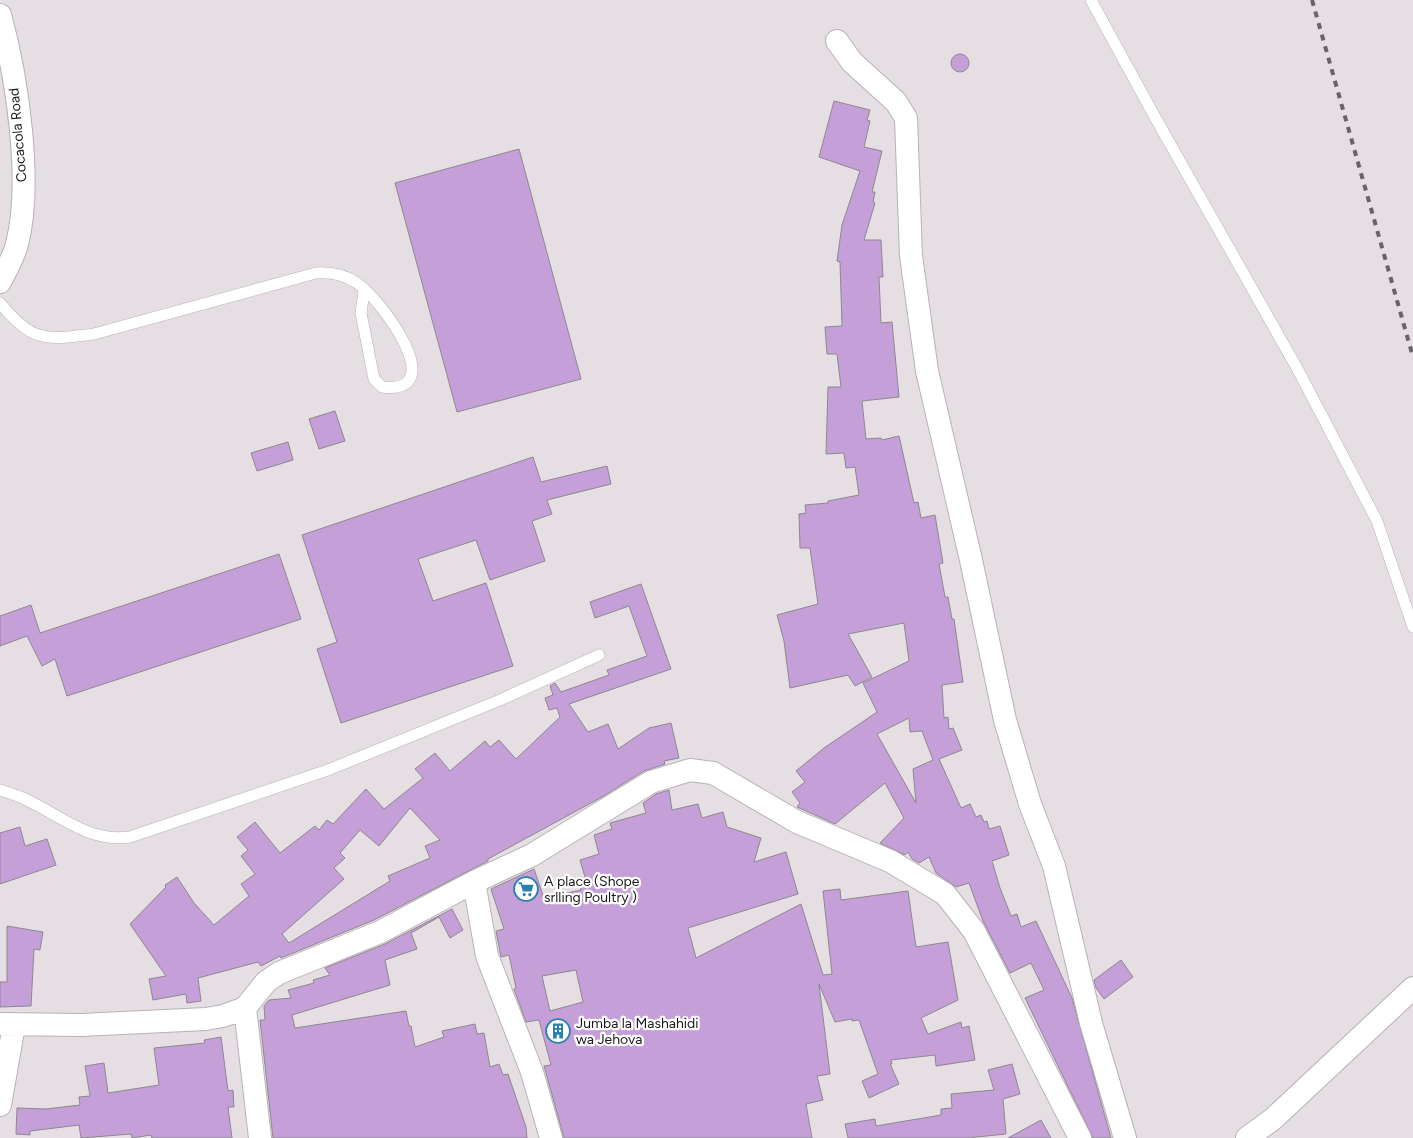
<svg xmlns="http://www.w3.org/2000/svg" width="1413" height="1138" font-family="Figtree,sans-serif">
  <rect width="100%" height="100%" fill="#e5dee3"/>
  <!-- building -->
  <path fill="#c59fd7" stroke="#8d888f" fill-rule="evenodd" d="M951 63a9 9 0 1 1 18 0a9 9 0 1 1-18 0Z
    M834,101L870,110L867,120L870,121L864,147L882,151L872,192H875L873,202L875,203L864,240H881L883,277H879L881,323L892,322L899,397L862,401L866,439L881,438L882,440L899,436L914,503L918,502L921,518L935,515L943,563L939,564L945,597H948L952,619H954L963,682L942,685L944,718L948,717L949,729L953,728L962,750L939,759L961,808L970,804L976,817L981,815L984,822L987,821L989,829L1000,826L1009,855L992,861L1000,888L1011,916L1017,914L1021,927L1036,921L1072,998L1111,1138H1093L1025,998L1044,990L1031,963L1010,973L983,921L969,883L956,887L936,873L929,857L919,863L912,859L908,852L905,855L880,843L904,818L885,783L835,824L797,807L800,803L792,792L805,782L796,771L824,748L877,712L863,683L909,661L904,623L848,634L872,677L855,686L848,675L790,688L784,641L777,615L818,604L810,548H800L799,514L806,513L805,505L828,503V501L859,495L855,467L846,468L844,453L826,454L828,387H841L837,354H827L825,327L842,326L840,262L837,261L842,225L860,171L819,157ZM909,718L910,732L922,731L933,760L913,769L916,803L877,734Z
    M519,149L581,379L457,412L395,183Z
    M335,411L345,441L319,449L309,419Z
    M288,442L293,460L257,471L251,453Z
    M533,457L541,482L607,466L611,484L547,500L552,514L532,521L545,561L490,580L476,540L418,559L433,601L486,583L513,666L341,723L317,649L337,642L302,535Z
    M279,554L301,619L67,696L55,659L42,666L27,636L0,646V616L31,605L40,633Z
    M641,584L671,669L569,704L588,732L608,724L618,749L649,728L671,723L679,758L664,761L665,764L644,771L602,797L488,859V861L374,920L281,958L280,956L261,966L258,962L198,978L201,1001L187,1003L186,994L153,1000L149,979L166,976L130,924L166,887L165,885L177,877L194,903L214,925L249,896L241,884L255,874L241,856L248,850L237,837L255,822L280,853L315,826L319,830L327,820L333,824L366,789L384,809L423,778L415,769L435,753L450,771L485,741L490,747L499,740L516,759L560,717L557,708L549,710L545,698L553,695L550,686L555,683L561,692L609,675L607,670L647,656L629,606L595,618L590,602ZM410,808L440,840L425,846L430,858L388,876L390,881L289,943L282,934L344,879L334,868L345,858L340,853L360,830L379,846Z
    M669,790L672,810L698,804L702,818L723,812L727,827L761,838L754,862L786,852L798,894L688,928L696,958L801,904L823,975L832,974L823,891L840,889L841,900L908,891L916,947L948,942L958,1000L921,1018L928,1034L961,1022L962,1028L969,1026L975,1060L936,1066L935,1055L891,1060L892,1064H890L899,1084L869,1098L862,1081L878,1074L859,1020L852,1021V1019L835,1022L819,984L830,1074L817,1076L823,1100L806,1104L812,1138H564L544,1066L551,1065L539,1020L526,1022L514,989L516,988L509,955L501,957L500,952L496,931L504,929L491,889L534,869L544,898L581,890L580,885L587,884L580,860L599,854L594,835L612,829L610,823L646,813L643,803L656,794ZM576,970L583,1002L550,1011L542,976Z
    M20,827L25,846L47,839L56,865L0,884V833Z
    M452,909L463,930L450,938L439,917L411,933L417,949L385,960L390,985L292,1015L295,1028L406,1011L409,1026H411L415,1047L444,1037L442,1031L475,1024L477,1034L484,1033L490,1067L499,1064L503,1075L508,1074L526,1127L527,1138H273L260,1020H265L264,1006L269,1000L291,998L288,990L314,983L313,980L330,975L325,968L385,944Z
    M7,926L43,932L40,950L34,949L31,1006L0,1007V982H7Z
    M1121,960L1133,977L1104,999L1096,988L1094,980Z
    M221,1037L228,1091L233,1090L234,1107H228L232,1138H152L151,1135L132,1138L131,1134L81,1138L79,1125L30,1131V1135L16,1134L17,1108L46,1109L80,1105L79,1097L90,1096L85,1066L104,1063L108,1093L159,1085L154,1048L205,1043L204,1040Z
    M1012,1064L1020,1094L1003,1099L1006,1134L967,1138H848L845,1124L875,1119L876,1126L941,1115V1109L952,1108L951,1094L994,1090L988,1070Z
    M1041,1120L1051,1138H1008Z"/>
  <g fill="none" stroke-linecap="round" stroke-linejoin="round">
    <!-- lane casing -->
    <g stroke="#b9b2b8" stroke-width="12">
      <path id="lane" d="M1091,0L1156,119L1297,368L1377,521L1413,627
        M0,303C34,343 44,340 94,334L316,273C330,272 345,275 357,283C381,299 452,395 382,387L374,379L361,313L364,291
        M0,790C10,793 20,796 29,801C62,817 91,843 130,837L328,770L500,700L599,655"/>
    </g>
    <!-- street casing -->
    <g stroke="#b9b2b8" stroke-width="24">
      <path id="street" d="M0,15C17,77 33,182 17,244C14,257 6,270 0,282
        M837,41L852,62L896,102L906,118L911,256L927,371L971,560L1005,720L1030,804L1054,866L1091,1023L1125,1138
        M474,882L487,956L532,1072L551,1138
        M245,1008L260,1138
        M0,1024L81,1025L206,1019L223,1016L245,1008L266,982L279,973L380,932L474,882L532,855L651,782L690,770L713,773L797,822L890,861L945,894L974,931L1080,1138
        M0,1105L14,1025
        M1247,1138L1273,1119L1413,988"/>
    </g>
    <!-- lane -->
    <use href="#lane" stroke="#fff" stroke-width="11"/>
    <!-- street -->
    <use href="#street" stroke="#fff" stroke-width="22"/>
    <!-- rail -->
    <path stroke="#686467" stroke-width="4" stroke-dasharray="6 6" stroke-linecap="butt" d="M1312,0L1413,357"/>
  </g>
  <!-- icons -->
  <defs>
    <g id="supermarket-ring" transform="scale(1.25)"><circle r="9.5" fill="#fff" stroke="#2780ae" stroke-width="1.5"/><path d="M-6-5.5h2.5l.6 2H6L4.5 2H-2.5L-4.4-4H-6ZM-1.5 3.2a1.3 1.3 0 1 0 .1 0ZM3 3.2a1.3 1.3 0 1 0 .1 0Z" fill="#2780ae"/></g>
    <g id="building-ring" transform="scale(1.25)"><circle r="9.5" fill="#fff" stroke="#2780ae" stroke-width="1.5"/><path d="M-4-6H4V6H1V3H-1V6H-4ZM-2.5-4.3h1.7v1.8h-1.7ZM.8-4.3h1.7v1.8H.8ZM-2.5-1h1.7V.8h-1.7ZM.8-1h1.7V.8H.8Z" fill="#2780ae"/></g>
  </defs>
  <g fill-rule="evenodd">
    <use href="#supermarket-ring" x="526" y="889"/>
    <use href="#building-ring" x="558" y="1031"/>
  </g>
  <g text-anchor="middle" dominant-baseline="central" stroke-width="4.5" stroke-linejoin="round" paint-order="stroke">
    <!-- street labels -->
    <g font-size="14" fill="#1b181a" stroke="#fff">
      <text transform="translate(18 135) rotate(-95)">Cocacola Road</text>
    </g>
    <!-- poi labels -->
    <g font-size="14" fill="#1b181a" stroke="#fff" text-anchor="start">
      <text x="544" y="881">A place (Shope<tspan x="544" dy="16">srlling Poultry )</tspan></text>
      <text x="576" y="1023">Jumba la Mashahidi<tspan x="576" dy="16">wa Jehova</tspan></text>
    </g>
  </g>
</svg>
